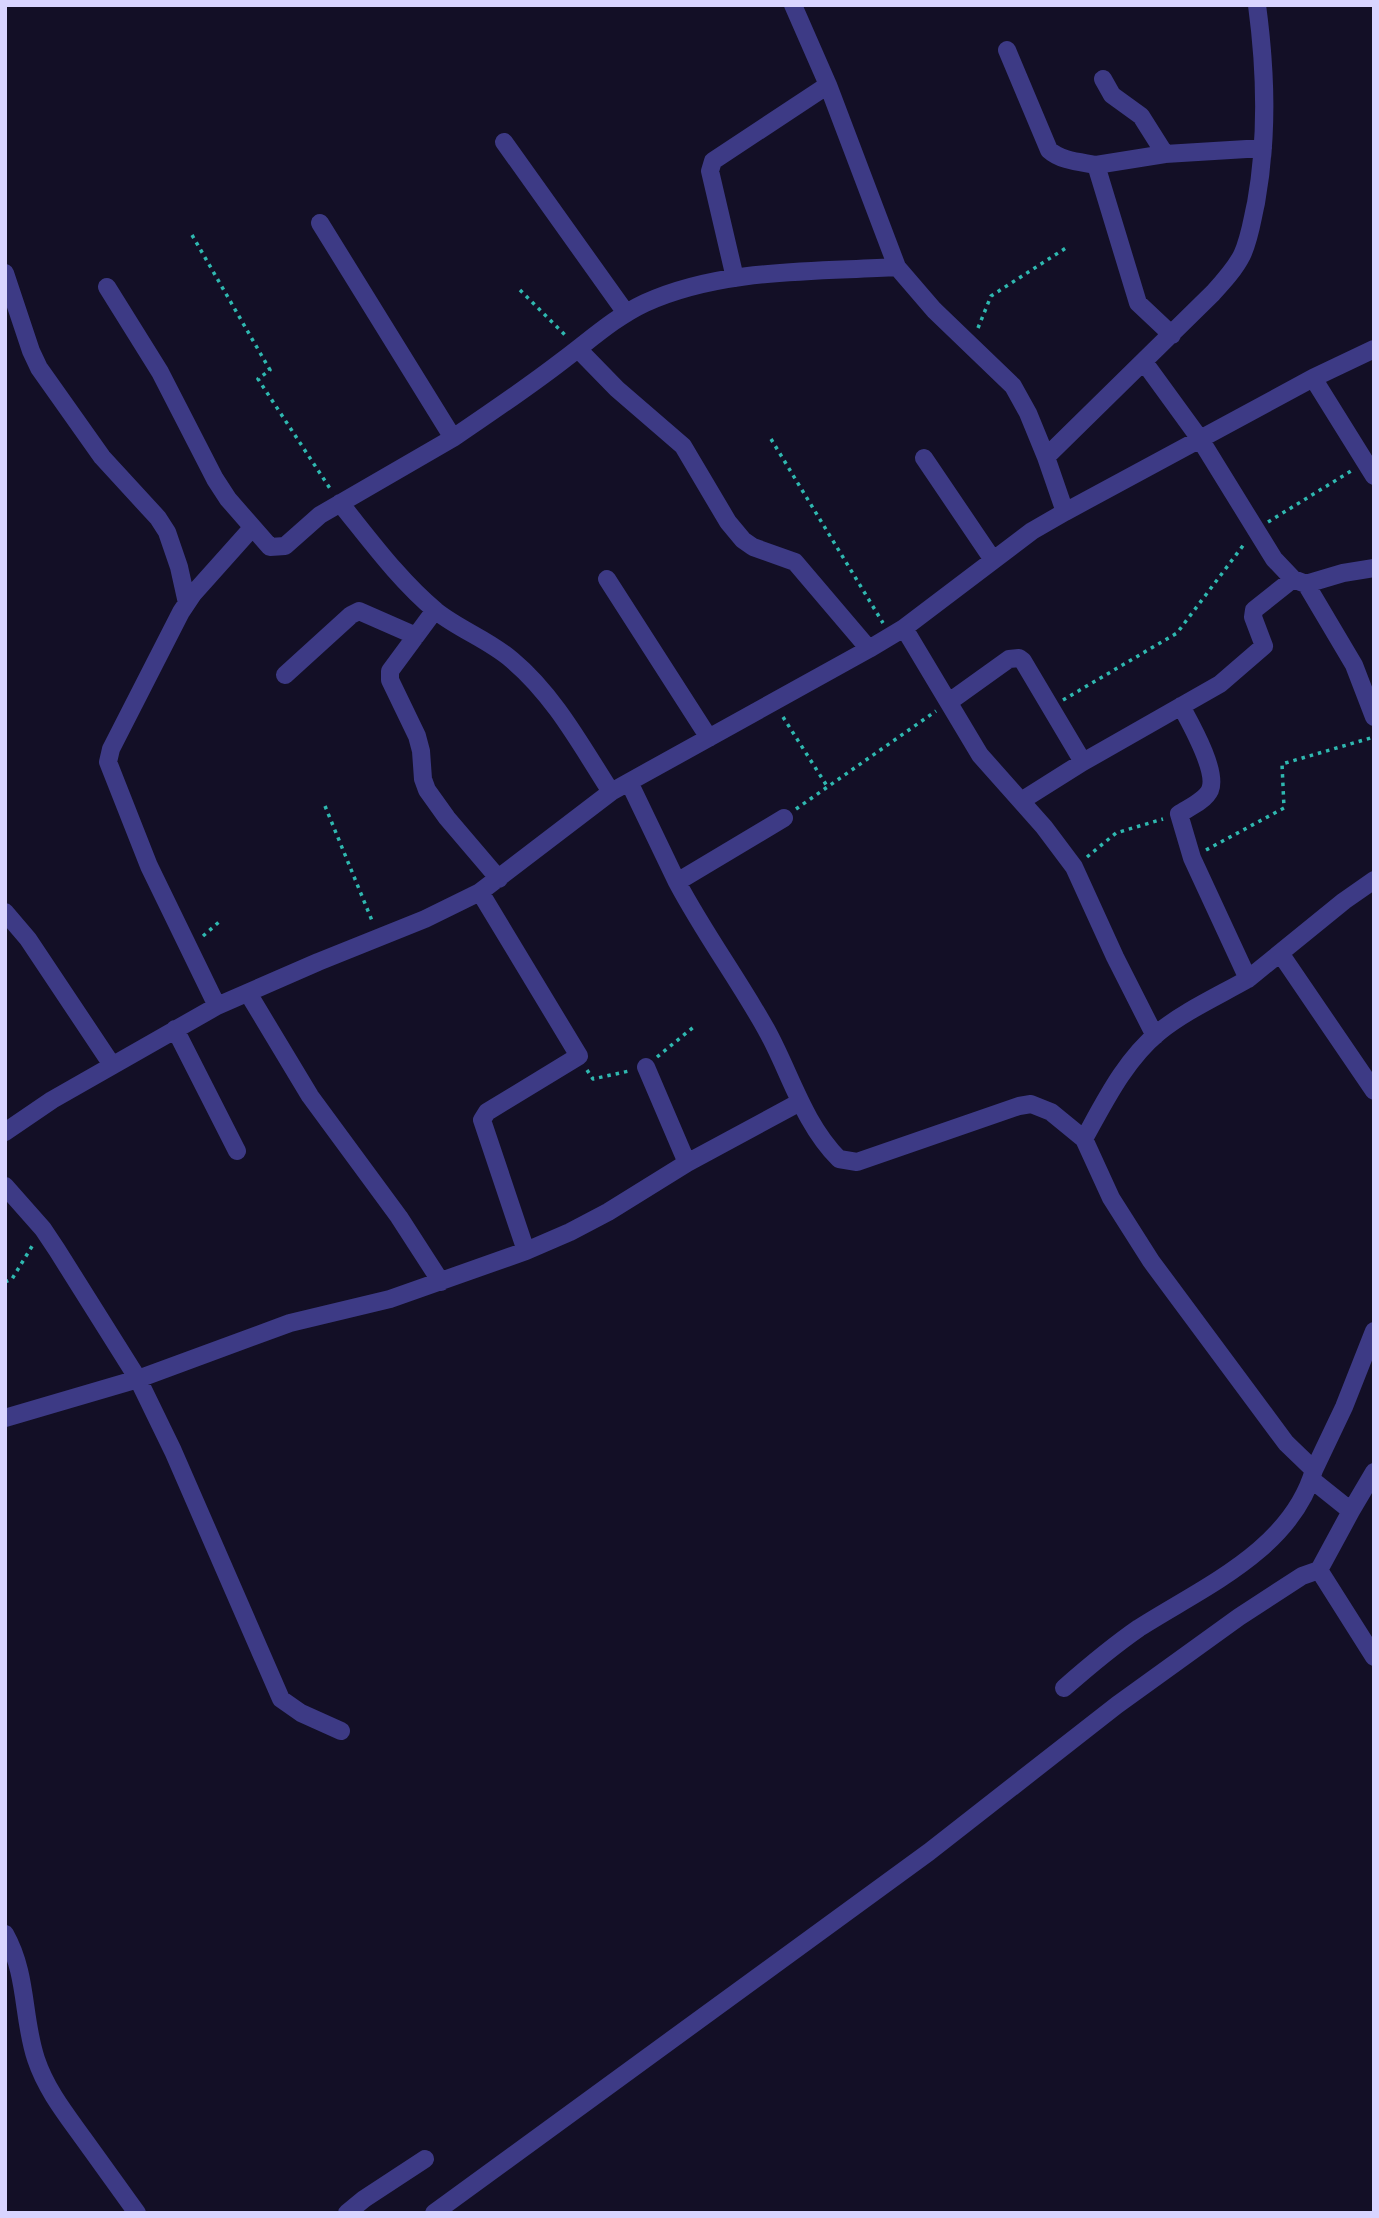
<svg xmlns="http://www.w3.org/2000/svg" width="1379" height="2218" font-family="'Alegreya Sans',sans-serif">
  <rect width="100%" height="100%" fill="#130f26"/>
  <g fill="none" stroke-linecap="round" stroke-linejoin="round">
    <!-- path -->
    <path stroke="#2fb8b0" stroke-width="3.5" stroke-dasharray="3.5 5" stroke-linecap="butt" d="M192,235L270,370L258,379L331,490
      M520,290L568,338
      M978,328L991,296L1069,246
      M771,439L883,623
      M1268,522L1351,471
      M1063,700L1177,633L1245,543
      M783,717L827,786
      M325,806L373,923
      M796,809L936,711
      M1206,850L1284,808L1282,764L1374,737
      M1087,857L1116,833L1163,819
      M203,936L219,922
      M657,1057L696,1025
      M587,1070L593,1079L629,1071
      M5,1282L12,1279L34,1243"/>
    <!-- street -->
    <path stroke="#3d3a85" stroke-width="18" d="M793,5L828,85L897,267L934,310L1013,386L1028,413L1046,457L1213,293C1224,281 1235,269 1242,255C1250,238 1252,220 1256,203C1268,136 1266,72 1257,5
      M1007,50L1049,150C1061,161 1081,162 1096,165L1138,303L1172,335
      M1103,79L1112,95L1141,116L1165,154L1263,148
      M504,142L626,313
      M1096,165L1165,154
      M5,273L31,351L39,368L102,457L158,518L167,532L179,567L187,603
      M735,278L710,171L713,161L828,85
      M107,287L160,372L215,479L228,499L270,547L285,546L320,515L453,438L320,223
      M578,349L617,389L683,446L728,522L743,540L753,547L795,562L869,649
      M1144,362L1200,439L1274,559L1293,579L1306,584L1354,665L1374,717
      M1313,378L1374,476
      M453,438C490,413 527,388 562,361C589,341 615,317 645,303C722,268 814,272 897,267
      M1046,457L1065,512
      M924,458L993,560
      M340,503C370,540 399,580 436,611C460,630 489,640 512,660C554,695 582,747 611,792
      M607,579L709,738
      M1306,584L1343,573L1374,568
      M435,610L390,671V680L417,736L421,751L423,779L427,790L447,818L499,879
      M904,628L980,755L1044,827L1074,867L1115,957L1155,1036
      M285,675L351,615L359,611L416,636
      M949,702L1009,659L1019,658L1023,661L1083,762
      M1181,706C1190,723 1218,771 1210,790C1205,801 1188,808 1179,814L1192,858L1248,979L1344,901L1374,880
      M629,782L677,882L784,818
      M1021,801L1083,762L1220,684L1264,646L1253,617L1254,610L1293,579
      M677,882C704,933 738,979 766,1029C790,1072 803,1123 839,1159L857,1162L1019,1106L1031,1104L1051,1112L1084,1139L1111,1198L1151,1261L1286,1443L1314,1470L1344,1407L1374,1331
      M480,892L579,1056L487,1112L482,1120L526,1251
      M5,912L28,939L112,1065
      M1280,953L1374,1091
      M248,993L310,1096L399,1217L441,1282
      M217,1006L149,866L108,762L111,749L181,612L193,594L252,528
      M175,1029L237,1151
      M646,1067L687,1163
      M5,1132L52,1100L217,1006L318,962L425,919L480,892L611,792L869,649L904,628L1032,531L1065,512L1313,378L1374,349
      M1084,1139C1105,1101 1125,1060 1159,1032C1185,1011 1218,996 1248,979
      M5,1186L43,1229L57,1250L138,1379L173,1451L281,1699L301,1713L341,1731
      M5,1418L138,1379L290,1323L390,1299L526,1251L570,1232L608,1212L687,1163L800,1102
      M1351,1511L1374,1472
      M1319,1570L1374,1657
      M1064,1688C1088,1667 1113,1646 1139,1628C1203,1587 1291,1550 1314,1470
      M5,1934C28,1975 22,2017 36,2059C46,2089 65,2113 83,2138C101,2163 119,2188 137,2213
      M347,2213L364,2199L425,2159
      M434,2213L929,1852L1117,1705L1239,1617L1302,1576L1319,1570L1351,1511L1311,1479"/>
  </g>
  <!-- border -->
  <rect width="1379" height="2218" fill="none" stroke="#d9d4ff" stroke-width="14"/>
</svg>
